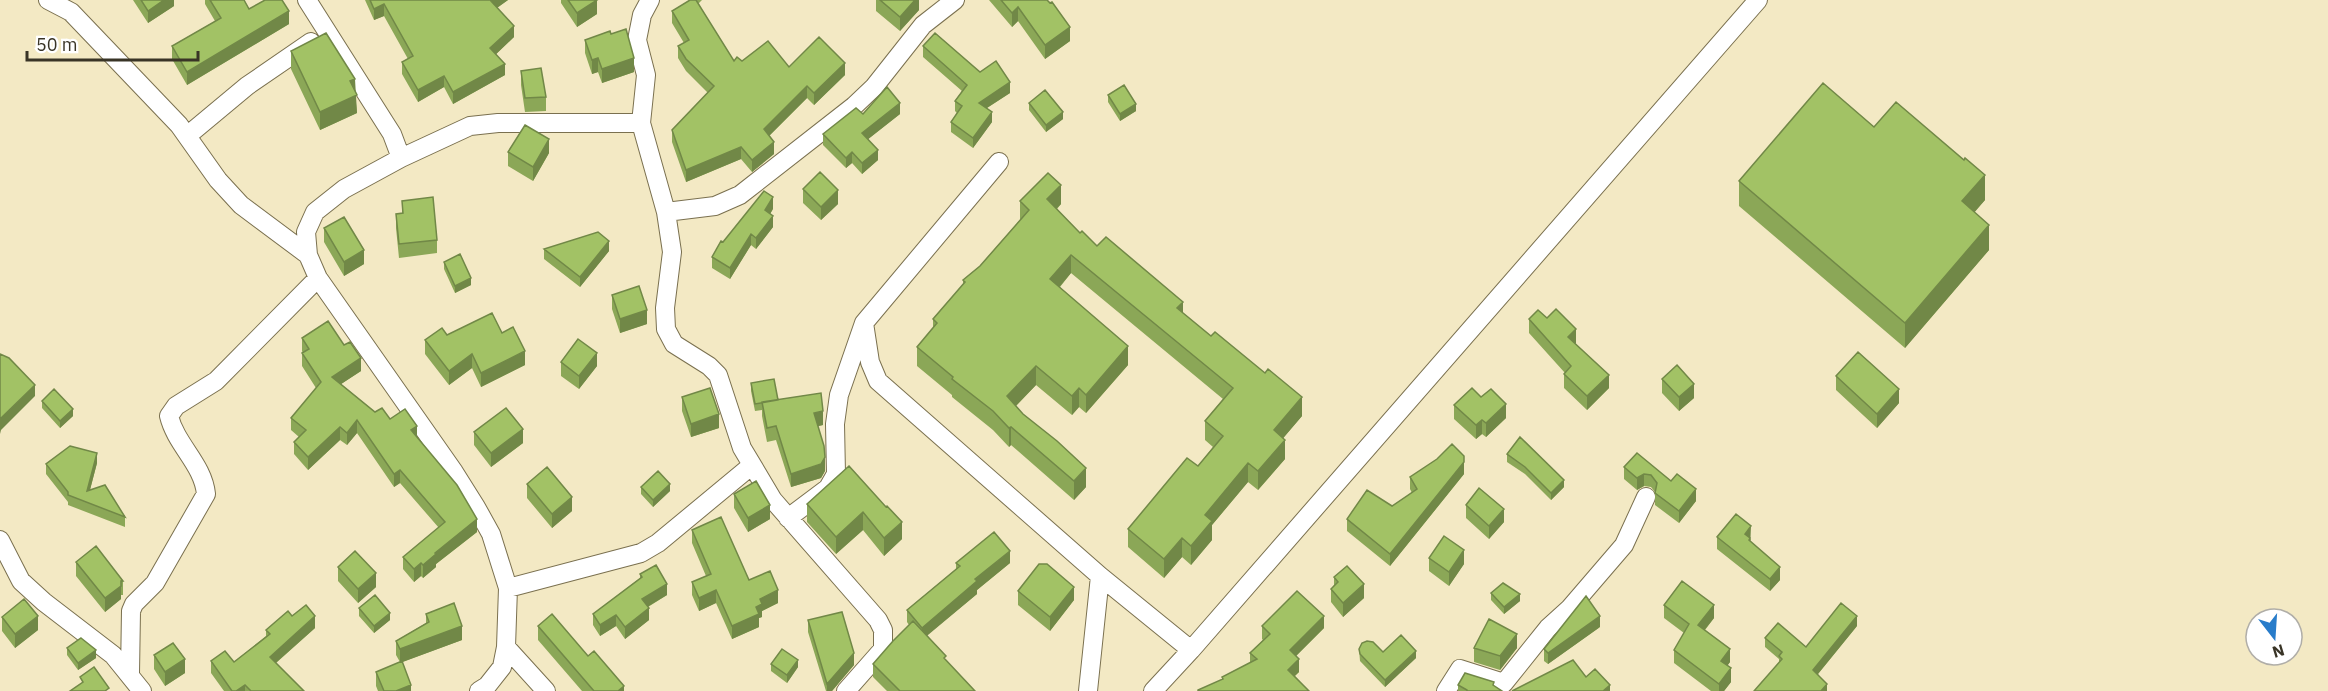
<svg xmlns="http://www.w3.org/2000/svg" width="2328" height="691" font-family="'IBM Plex Sans',sans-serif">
  <rect width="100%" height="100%" fill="#f3e9c4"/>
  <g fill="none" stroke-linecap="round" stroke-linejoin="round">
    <!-- minor casing -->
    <g stroke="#7a704f" stroke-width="20">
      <path id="minor" d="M48,0L71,12L179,125L218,180L241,205L308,255
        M307,0L392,134L401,158
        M650,0L642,15L637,40L646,75L641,123L666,212L672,252L665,308L666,329L674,344L709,366L718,375L742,448L773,500L878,620L883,630V649L846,691
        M187,136L247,86L311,42
        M666,212L715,206L740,195L854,106L874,87L923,25L955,0
        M864,323L870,362L878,381L1100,576L1191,650
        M788,518L828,488L836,474L835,424L839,395L864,323L999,162
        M0,540L21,581L44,602L113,655L142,691
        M508,588L641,553L658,543L751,466
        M506,647L546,691
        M130,673L131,611L134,604L155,583L206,494C203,464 176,445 169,416L176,406L216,381L318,278
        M479,691L487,686L502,667L506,647L508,588L491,534L476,507L454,472L318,278L308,255L306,232L315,212L344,189L401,158L470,126L498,123H641
        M1088,691L1100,576
        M1153,691L1191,650L1758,0
        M1446,691L1460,669L1504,683L1548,628L1569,609L1624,545L1646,497"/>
    </g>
    <!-- minor -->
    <use href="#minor" stroke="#fff" stroke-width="18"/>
  </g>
  <!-- wall -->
  <path fill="#8ba757" d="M133,0H174V6L148,23Z
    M205,0H244L249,9L289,24L187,85L172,59V46L215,21L205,4Z
    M365,0H508L497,8L514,37L496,54L505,75L453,104L444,87L418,102L402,74V62L408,59L384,16L374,20Z
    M561,0H597V14L577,27L561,3Z
    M690,0H702L698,4L734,61H742L845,75L814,105L807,98L769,136L774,154L752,172L741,159L686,182L672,142V130L708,93L686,71L678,58V46L684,43L672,23V11Z
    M876,0H919V10L900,31L876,11Z
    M989,0H1047L1070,41L1045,59L1018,21L1012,27Z
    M611,34L634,72L602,83L598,72L592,74L585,53V40Z
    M923,46L980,72L1010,93L987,108L992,122L973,148L951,132V122L957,113L955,111V101L962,91L923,57Z
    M291,51L355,93L357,113L320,130L291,69Z
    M521,71L546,97V111L525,112L521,85Z
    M1108,95L1136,111L1120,121L1108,102Z
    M1029,103L1063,119L1046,132L1029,110Z
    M863,114H900L868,139L878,160L862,174L852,163L846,168L823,145V134Z
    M1874,127L1985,200L1974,212L1989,250L1905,348L1739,206V181Z
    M508,152L549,153L533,181L508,166Z
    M803,189L838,204L821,220L803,203Z
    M402,201L437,240V253L399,258L396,228V214H402Z
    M1020,201L1061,204L1057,209L1080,233L1183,313L1302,416L1283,438L1285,459L1258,490L1248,482L1212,525V540L1191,565L1182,557L1164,578L1128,547V529L1198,466L1213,447L1205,440V421L1223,399L1071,273L1060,287L1128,365L1086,413L1079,407L1072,415L1036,385L1016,406L1086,487L1074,500L1011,445L1009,447L993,430L952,397V395L917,366V347L933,329V319L963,285V280L980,266L1020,220Z
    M773,209L770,214L773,227L756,249L751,245L730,279L712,268V257L723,242Z
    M324,228L364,264L344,276L324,242Z
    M544,249L609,251L580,287L544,259Z
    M444,262L471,285L455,293L444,269Z
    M612,295L647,324L620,333L612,309Z
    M1529,319L1576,343H1575L1609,388L1587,410L1564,388V374L1565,373L1529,333Z
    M502,333L525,365L481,387L472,368L449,385L425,354V340L447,335Z
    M302,338L361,371L341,384L375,412L390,419L417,438L477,532L436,564V567L423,578L421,576L414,582L403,569V557L439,528L400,483L394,487L357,433L347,445L340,440L308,470L294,454V442L299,437L291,430V418L316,388L302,366V353H303L302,351Z
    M561,362L597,366L579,389L561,376Z
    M1836,376L1899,403L1877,428L1836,390Z
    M1662,379L1694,398L1679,411L1662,393Z
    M751,383L778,400L823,425L818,426L825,471L821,478L791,487L776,440L767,442L762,416V410L755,411L751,391Z
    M682,397L719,428L691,437L682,411Z
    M1481,397L1506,418L1486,437L1482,434L1476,439L1454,419V405Z
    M42,401L73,416L60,428L42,408Z
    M474,432L523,443L491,467L474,445Z
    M1507,454L1564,487L1551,500L1525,474L1507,462Z
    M97,463L90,490L125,517V527L68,505V502L46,474V464Z
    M1624,467L1671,481L1696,501L1679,523L1655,505V492L1651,487L1644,486L1637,490L1624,479Z
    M1464,474L1390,566L1347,531V519L1392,506L1412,493L1410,489V477Z
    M527,484L572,511L552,528L527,498Z
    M641,487L670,491L653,507L641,494Z
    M734,494L770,519L748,532L734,508Z
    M807,504L886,507L902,539L884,556L863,530L836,554L807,522Z
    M1466,505L1504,522L1489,539L1466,518Z
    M692,530L749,580L778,603L762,611V617L759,618V627L732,639L716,603L699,611L692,595V582L706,576L692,543Z
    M1717,537L1751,539L1750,541L1780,580L1770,591L1717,549Z
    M1429,558L1464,564L1449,586L1429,571Z
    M76,562L123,581V595H121V599L105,612L76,576Z
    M956,563H1010L977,590V594L927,635L946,661L975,691H887L873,677V664L909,625L907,622V610L956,569Z
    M338,567L376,587L358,603L338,581Z
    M640,574L667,595L648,607L649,620L625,639L616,626L600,636L593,625V614L640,578Z
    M1334,577L1364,598L1343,617L1331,602V589L1334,585Z
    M1018,591L1074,600L1050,631L1018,605Z
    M1491,593L1520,601L1504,614L1491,600Z
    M1664,605L1714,618L1705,630L1730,662L1727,666L1731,682L1724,691H1711L1674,663V650L1684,633L1664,618Z
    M359,608L390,620L374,633L359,616Z
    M426,614L462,640L402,662L411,691H378L376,686V672L400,662L396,655V641L426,623Z
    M292,616L315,628L276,663L304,691H224L211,673V661L234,662L266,636V630Z
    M2,617L38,630L15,648L2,631Z
    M808,620L854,665L832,691H826L808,632Z
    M538,626L588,656L624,691H582L538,640Z
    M1262,626L1324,628L1296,656L1299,672L1295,676L1309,691H1198V690L1222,680V677L1250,663V653L1263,640L1262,639Z
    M1857,626L1818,674L1827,691L1779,662V659L1765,647V638L1806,647Z
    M1600,627L1548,664L1544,661V649Z
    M67,648L96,658L78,670L67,655Z
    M1474,648H1517L1500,670L1474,662Z
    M1359,649L1383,652L1416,658L1385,687L1360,661Z
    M154,655L185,673L165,686L154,669Z
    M771,664L798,667L787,683L771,671Z
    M1458,685L1494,686L1502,691H1458Z"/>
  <!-- shaded-wall -->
  <path fill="#718847" d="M164,0H174V6L148,23V11Z
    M492,0H508L491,12V1Z
    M597,0V14L577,27V13Z
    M915,0H919V10L900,31V17Z
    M384,4V16L374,20V9Z
    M1018,7V21L1012,27V13Z
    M289,11V24L187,85V72Z
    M514,26V37L490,60V48Z
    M1070,27V41L1045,59V45Z
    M598,58V72L592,74V60Z
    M634,58V72L602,83V69Z
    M845,63V75L814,105V93Z
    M505,64V75L453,104V92Z
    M444,76V87L418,102V90Z
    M355,79L357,113L320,130V112L350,81Z
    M1010,82V93L979,113V103Z
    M807,86V98L764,141V129Z
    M900,103V114L862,144V133Z
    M1136,104V111L1120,121V114Z
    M992,112V122L973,148V138Z
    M1063,112V119L1046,132V125Z
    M549,139V153L533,181V167Z
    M774,142V154L752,172V160Z
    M741,147V159L686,182V170Z
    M878,150V160L862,174V163Z
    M852,152V163L846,168V158Z
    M1985,175V200L1962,227V201Z
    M1061,185V204L1047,218V199Z
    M838,190V204L821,220V207Z
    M773,197V209L765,222V210Z
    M773,216V227L756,249V238Z
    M1989,225V250L1905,348V323Z
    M751,234V245L730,279V268Z
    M609,241V251L580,287V277Z
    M364,250V264L344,276V262Z
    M1071,255V273L1050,298V279Z
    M471,278V285L455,293V286Z
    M1183,302V320L1177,308Z
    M647,310V324L620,333V319Z
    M1576,329V343L1568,350V337Z
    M1128,346V365L1086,413V395Z
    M525,351V365L481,387V373Z
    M597,353V366L579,389V376Z
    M472,354V368L449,385V371Z
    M361,358V371L332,390V377Z
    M1036,366V385L1007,415V396Z
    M1609,375V388L1587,410V396Z
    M1694,384V398L1679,411V397Z
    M35,385V396L1,430L0,434V419Z
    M1079,388V407L1072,415V396Z
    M1899,389V403L1877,428V414Z
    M1302,397V416L1274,449V430Z
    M1506,404V418L1486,437V423Z
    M73,409V416L60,428V421Z
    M823,411V425L814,427V413Z
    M719,414V428L691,437V424Z
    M357,420V433L347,445V433Z
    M1482,420V434L1476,439V425Z
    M417,426V439L411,430Z
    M340,427V440L308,470V457Z
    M1011,427V445L1009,447V428Z
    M523,429V443L491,467V453Z
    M1285,440V459L1258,490V471Z
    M97,453V463L87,501V491Z
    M825,457V471L821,478L791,487V474Z
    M1464,462V474L1390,566V554Z
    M1248,463V482L1212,525V540L1191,565V546L1205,515Z
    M1086,468V487L1074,500V481Z
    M400,470V483L394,487V474Z
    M1644,474V486L1637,490V478Z
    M1564,480V487L1551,500V493Z
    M670,484V491L653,507V500Z
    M1696,489V501L1679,523V511Z
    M572,497V511L552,528V514Z
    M770,505V519L748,532V518Z
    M1504,509V522L1489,539V526Z
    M863,512V530L836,554V537Z
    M477,519V532L436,564V567L423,578V565L435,553Z
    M902,522V539L884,556V538Z
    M1751,526L1750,550L1745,534Z
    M1182,538V557L1164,578V559Z
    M1464,550V564L1449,586V572Z
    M1010,551V563L977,590V594L922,640V628L975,579Z
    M421,563V576L414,582V569Z
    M1780,567V580L1770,591V579Z
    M376,573V587L358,603V589Z
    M667,584V595L642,610V599Z
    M1364,584V598L1343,617V603Z
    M121,586V599L105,612V598Z
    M1074,587V600L1050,631V617Z
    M716,590V603L699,611V598Z
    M778,590V603L762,611V617L759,618V627L732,639V626L756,607L760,599Z
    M1520,594V601L1504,614V607Z
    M1714,605V618L1698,638V625Z
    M649,608V620L625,639V627Z
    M390,613V620L374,633V626Z
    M616,615V626L600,636V625Z
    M38,616V630L15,648V634Z
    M315,616V628L270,668V657Z
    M1324,616V628L1290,662V650Z
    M1600,616V627L1548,664V653Z
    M1857,616V626L1813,680V670Z
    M462,626V640L400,663V649Z
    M1517,634V648L1500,670V656Z
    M1730,649V662L1721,674V661Z
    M96,650V658L78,670V663Z
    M1416,651V658L1385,687V680Z
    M854,653V665L832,691H827V684Z
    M185,659V673L165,686V672Z
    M1299,659V672L1288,682V670Z
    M798,660V667L787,683V675Z
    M1731,668V682L1724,691H1719V684Z
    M1827,684V691H1821Z
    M245,685V691H236Z
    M411,685V691H396Z
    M1610,685V691H1603Z
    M624,686V691H618Z"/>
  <!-- building -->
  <path fill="#a2c265" stroke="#718847" stroke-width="1.5" d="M141,0H164L148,11Z
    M210,0H244L249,9L265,0H282L289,11L187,72L172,46L221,18Z
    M370,0H492L491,1L514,26L490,48L505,64L453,92L444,76L418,90L402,62L413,56L384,4L374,9Z
    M568,0H597L577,13Z
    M690,0H696L734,61L737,57L742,61L768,41L789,67L819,37L845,63L814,93L807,86L764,129L774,142L752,160L741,147L686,170L672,130L714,86L686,59L678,46L689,40L672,11Z
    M880,0H915L900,17Z
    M1001,0H1047L1050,3L1052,2L1070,27L1045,45L1018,7L1012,13Z
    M626,29L634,58L602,69L598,58L592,60L585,40L610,31L611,34Z
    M326,33L355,79L350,81L357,95L320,112L291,51Z
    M935,33L980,72L996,61L1010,82L979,103L992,112L973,138L951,122L962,106L955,101L967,85L923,46Z
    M541,68L546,97L525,98L521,71Z
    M1823,83L1874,127L1896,102L1964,160L1965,158L1985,175L1962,201L1989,225L1905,323L1739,181Z
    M1124,85L1136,104L1120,114L1108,95Z
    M887,87L900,103L862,133L878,150L862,163L852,152L846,158L823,134L856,108L863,114Z
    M1045,90L1063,112L1046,125L1029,103Z
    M525,125L549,139L533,167L508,152Z
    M820,172L838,190L821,207L803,189Z
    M1048,173L1061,185L1047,199L1080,233L1082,231L1097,246L1106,237L1183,302L1177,308L1211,336L1215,332L1265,373L1268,369L1302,397L1274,430L1285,440L1258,471L1248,463L1205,515L1212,521L1191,546L1182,538L1164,559L1128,529L1187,458L1198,466L1223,436L1205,421L1233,388L1071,255L1050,279L1128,346L1086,395L1079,388L1072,396L1036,366L1007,396L1023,414L1057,441L1086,468L1074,481L1011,427L1009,428L993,411L952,379L953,377L917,347L937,323L933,319L965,282L963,280L980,266L1029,210L1020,201Z
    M764,191L773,197L765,210L773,216L756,238L751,234L730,268L712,257L721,241L723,242Z
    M433,197L437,240L399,244L396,214L403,213L402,201Z
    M344,217L364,250L344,262L324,228Z
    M598,232L609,241L580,277L544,249Z
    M460,254L471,278L455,286L444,262Z
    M639,286L647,310L620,319L612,295Z
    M1556,309L1576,329L1568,337L1609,375L1587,396L1564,374L1571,366L1529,319L1538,310L1547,318Z
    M492,313L502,333L513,327L525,351L481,373L472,354L449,371L425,340L442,328L447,335Z
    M328,321L344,345L350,342L361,358L332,377L375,412L382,408L390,419L405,409L417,426L411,430L457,485L477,519L435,553L436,554L423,565L421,563L414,569L403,557L445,522L400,470L394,474L357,420L347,433L340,427L308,457L294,442L306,430L291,418L321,382L302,353L309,349L302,338Z
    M578,339L597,353L579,376L561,362Z
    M1858,352L1899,389L1877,414L1836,376Z
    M0,354L9,358L35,385L0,419Z
    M1677,365L1694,384L1679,397L1662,379Z
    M774,379L778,400L755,404L751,383Z
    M710,388L719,414L691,424L682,397Z
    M1472,388L1481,397L1491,389L1506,404L1486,423L1482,420L1476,425L1454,405Z
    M54,389L73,409L60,421L42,401Z
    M821,393L823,411L814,413L824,446L825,457L821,464L791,474L776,426L767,428L762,402Z
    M506,408L523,429L491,453L474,432Z
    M1520,437L1564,480L1551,493L1525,467L1507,454Z
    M1452,444L1464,456V462L1390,554L1347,519L1367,490L1392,506L1417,489L1410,477L1437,459Z
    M70,446L97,453L87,491L105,485L125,517L68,495V492L46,464Z
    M1637,453L1671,481L1677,474L1696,489L1679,511L1655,493L1657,483L1651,475L1644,474L1637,478L1624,467Z
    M849,466L886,507L887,506L902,522L884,538L863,512L836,537L807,504Z
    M547,467L572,497L552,514L527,484Z
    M658,471L670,484L653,500L641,487Z
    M756,481L770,505L748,518L734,494Z
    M1479,488L1504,509L1489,526L1466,505Z
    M1736,514L1751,526L1745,534L1750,538L1749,540L1780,567L1770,579L1717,537Z
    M721,517L749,580L770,571L778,590L760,599L762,604L756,607L759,614L732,626L716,590L699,598L692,582L711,574L692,530Z
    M994,532L1010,551L975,579L977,581L922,628L907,610L960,566L956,563Z
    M1444,536L1464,550L1449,572L1429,558Z
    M96,546L123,581H121V586L105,598L76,562Z
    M355,551L376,573L358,589L338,567Z
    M1039,564H1047L1074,587L1050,617L1018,591Z
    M656,565L667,584L642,599L649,608L625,627L616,615L600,625L593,614L642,577L640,574Z
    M1347,566L1364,584L1343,603L1331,589L1338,582L1334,577Z
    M1682,581L1714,605L1698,625L1730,649L1721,661L1731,668L1719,684L1674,650L1689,624L1664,605Z
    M1503,583L1520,594L1504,607L1491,593Z
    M1297,591L1324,616L1290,650L1299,659L1288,670L1309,691H1198V690L1223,679L1222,677L1257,659L1250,653L1270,634L1262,626Z
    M375,595L390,613L374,626L359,608Z
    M1586,596L1600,616L1548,653L1544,649Z
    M24,599L38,616L15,634L2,617Z
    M454,603L462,626L400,649L396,641L429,622L426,614Z
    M1841,603L1857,616L1813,670L1827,684L1821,691H1754L1782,659L1779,656L1782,652L1765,638L1778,623L1806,647Z
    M306,605L315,616L270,657L304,691H251L245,685L236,691H232L211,661L225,651L234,662L270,634L266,630L288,611L292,616Z
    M842,612L854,653L827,684L808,620Z
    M552,614L588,656L594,651L624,686L618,691H594L538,626Z
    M1489,619L1517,634L1500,656L1474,648Z
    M913,621L946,656L944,658L975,691H900L873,664L893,641Z
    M1401,635L1416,651L1385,680L1360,654L1359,649L1362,643L1367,641L1373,642L1383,652Z
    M81,638L96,650L78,663L67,648Z
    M173,643L185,659L165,672L154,655Z
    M782,649L798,660L787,675L771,664Z
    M1573,660L1586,677L1595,669L1610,685L1603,691H1512Z
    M402,661L411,685L396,691H384L376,672Z
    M94,667L109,688L105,691H70L83,682L80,677Z
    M1465,673L1494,682L1493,685L1502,691H1467V690L1458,685Z"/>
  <!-- north arrow -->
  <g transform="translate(2274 637) rotate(163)"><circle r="28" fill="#ffffff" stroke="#b0aea8" stroke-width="1.5"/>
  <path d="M0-4.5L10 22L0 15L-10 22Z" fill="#287cca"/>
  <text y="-9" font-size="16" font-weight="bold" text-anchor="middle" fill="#393426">N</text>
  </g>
  <!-- scale -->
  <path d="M27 51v9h171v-9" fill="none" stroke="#393426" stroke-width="3"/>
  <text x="36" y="51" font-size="18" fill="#393426" stroke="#ffffff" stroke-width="4.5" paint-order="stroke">50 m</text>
</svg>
